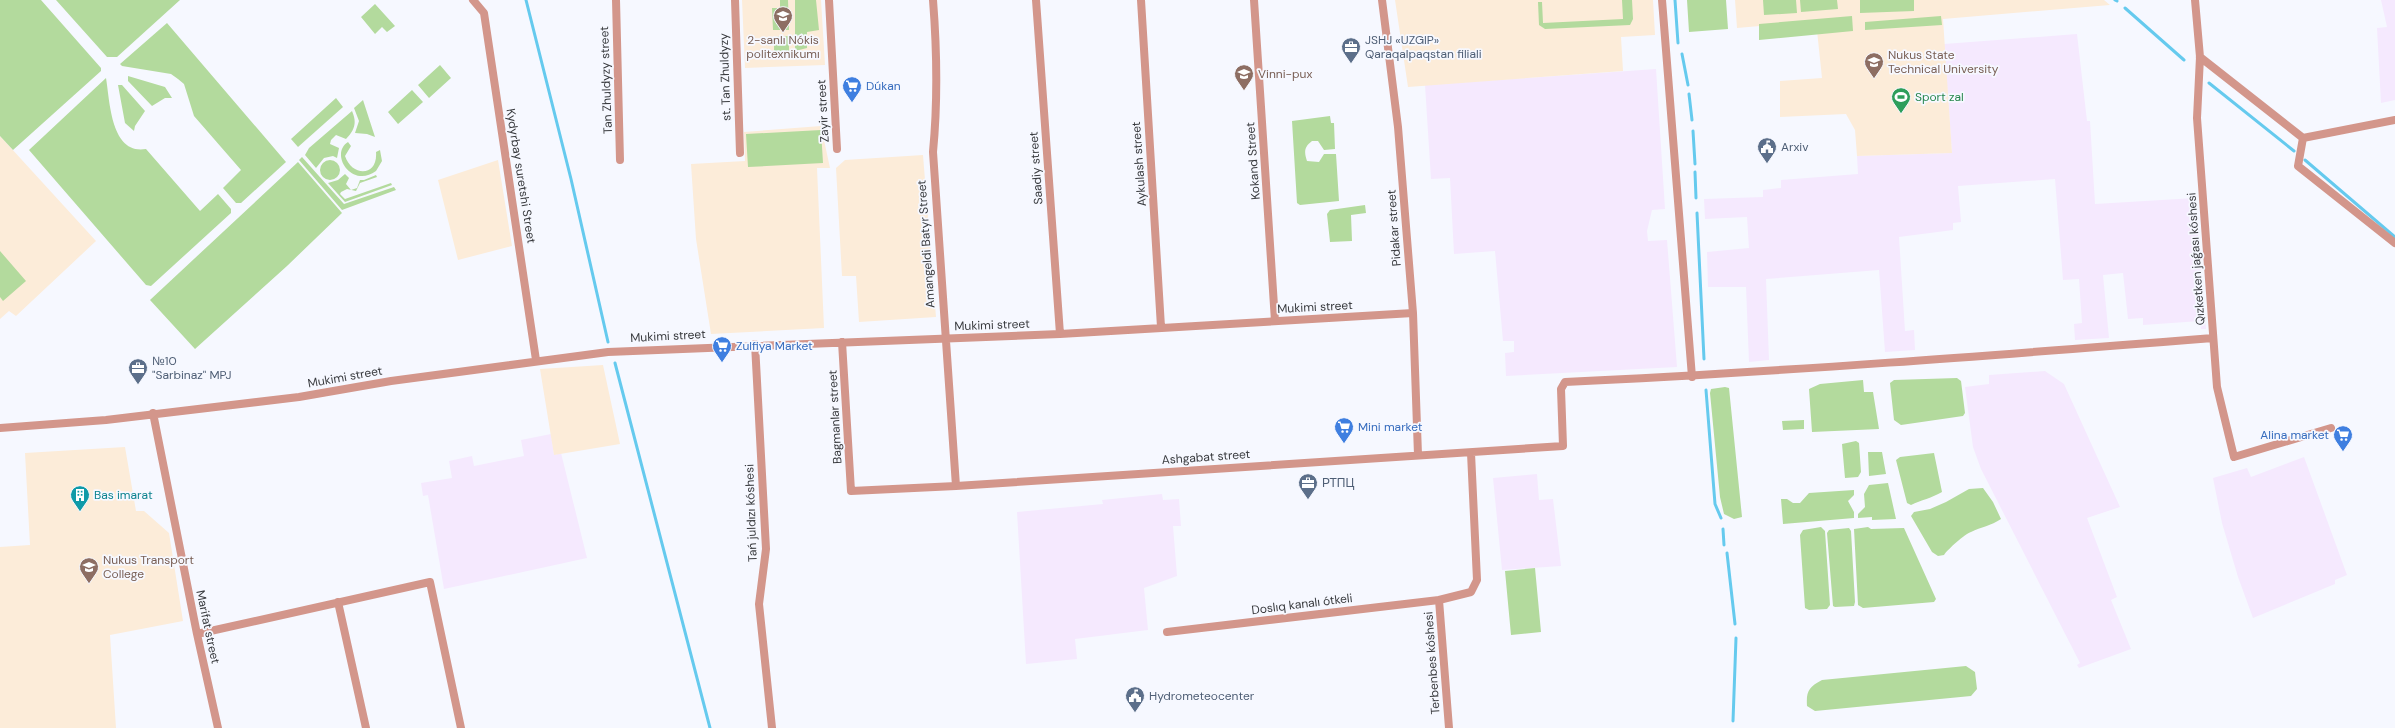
<svg xmlns="http://www.w3.org/2000/svg" width="2395" height="728" font-family="'DM Sans',sans-serif">
  <rect width="100%" height="100%" fill="#f6f8ff"/>
  <!-- industrial -->
  <path fill="#f5e9fe" d="M2381,0H2395V100L2381,103L2377,28L2387,27Z
    M2077,34L2087,121H2090L2095,204L2195,198L2206,329H2201L2200,321L2143,325V318L2128,319L2123,273L2103,275L2109,338L2075,340L2074,324L2082,323L2079,279L2063,280L2055,179L1958,186L1961,222L1953,223V230L1899,237L1905,331L1914,330L1915,350L1885,352L1879,270L1766,279L1769,360L1749,362L1746,287H1708L1707,252L1749,248L1747,217L1705,219L1704,199L1763,197V190L1781,188V180L1858,174L1857,156L1952,153L1944,44Z
    M1656,69L1665,209L1652,210L1647,231L1648,241L1667,240L1677,367L1506,376L1505,353L1514,352V341H1503L1495,251L1454,254L1450,178L1431,179L1425,85Z
    M2045,371L2064,384L2120,507L2087,518L2117,597L2111,600L2131,649L2079,668L2077,665L2080,663L1981,469L1973,447L1965,387L1989,384V375Z
    M551,434L554,455L561,453L587,558L444,589L428,495L423,496L421,483L452,478L449,461L472,456L474,466L524,456L521,440Z
    M2304,457L2347,575L2335,580V584L2253,618L2238,577L2222,523L2213,478L2247,468L2251,477Z
    M1537,474L1539,500L1553,499L1561,566L1502,570L1493,478Z
    M1162,494L1163,500L1179,499L1181,526H1173L1177,576L1144,588L1148,630L1075,639L1077,659L1026,664L1017,512L1103,504L1102,500Z"/>
  <!-- education -->
  <path fill="#fcecd9" d="M742,0H821L825,65L745,68Z
    M1395,0H1653L1655,35L1621,37L1623,71L1408,87Z
    M1735,0H2104L2110,5L1943,19L1952,153L1857,156L1855,130L1846,114L1780,117V81L1822,78L1816,21L1737,28Z
    M821,126L830,168H817L824,328L711,334L696,239L691,164L745,161L744,132Z
    M0,136L96,241L16,316L9,311L0,319Z
    M923,155L936,317L859,322L856,276H842L836,168L845,160Z
    M498,160L512,246L458,260L438,180Z
    M603,365L620,444L554,455L540,369Z
    M125,447L136,511H144L169,533L183,621L110,635L116,728H0V547L30,545L25,453Z"/>
  <!-- green -->
  <path fill="#b3da9d" d="M0,0H41L101,68V71L13,150L0,136Z
    M56,0H180L117,57H107Z
    M780,0H788L789,30H773L772,8H780Z
    M795,0H816L819,30L807,32V48L795,51Z
    M1622,0H1632L1633,19L1630,25L1545,29L1539,25L1538,2H1542L1543,23L1623,19Z
    M1687,0H1726L1728,29L1689,32Z
    M1763,0H1796L1797,13L1764,15Z
    M1800,0H1837L1838,9L1801,12Z
    M1860,0H1914V11L1860,13Z
    M375,4L395,26L387,32L382,27L375,34L361,17Z
    M1852,16L1853,31L1759,40V24Z
    M1941,16L1942,25L1865,30V22Z
    M167,23L286,162L241,203H236L223,188L241,170L194,116L184,84L178,79L171,74L122,66L120,64Z
    M789,36V53L774,54V37Z
    M440,65L451,78L429,98L418,85Z
    M128,76L165,87L172,98H165L152,106L128,81Z
    M106,78C110,102 111,155 146,149L200,211L218,194L231,209V213L151,286L146,285L29,150Z
    M118,85H122L145,111L135,126L134,131L125,123Z
    M412,90L423,102L398,124L388,112Z
    M336,98L343,107L298,147L291,139Z
    M363,100L375,137L367,134L355,133L359,121L354,108Z
    M352,111C357,122 355,130 346,139L336,135L331,140L330,144L339,148L337,158L333,156L324,158L316,168L305,155L309,148Z
    M1330,116L1331,123H1334L1335,149L1324,150L1318,141H1312C1304,147 1304,152 1307,161L1319,162L1324,154H1336L1339,201L1300,205L1297,203L1292,121Z
    M821,130L823,163L748,167L746,134Z
    M348,142L351,146L345,156C352,177 378,177 376,152L380,150L382,161L376,171C352,189 329,154 348,142Z
    M302,157L344,204L394,187L396,190L342,210L299,160Z
    M320 170a10 10 0 1 1 20 0a10 10 0 1 1-20 0Z
    M298,162L342,213L287,266L195,349L150,300Z
    M345,174L349,178L346,184L351,190L357,188L360,180H364L376,175L377,177L360,183L356,191L347,189L341,192L340,194L345,199L391,183L392,185L345,202L328,183L338,180Z
    M1365,205L1366,213L1351,215L1352,241L1330,242L1327,214L1330,210Z
    M0,251L26,281L3,301L0,297Z
    M1957,378L1961,381L1965,413L1963,416L1901,425L1894,420L1890,383L1894,380Z
    M1863,380L1864,392H1873L1879,429L1812,432L1809,389L1820,384Z
    M1725,387L1729,388L1742,517L1734,519L1724,514L1720,497L1710,393L1711,389Z
    M1804,420V429L1783,430L1782,421Z
    M1856,441L1859,443L1861,472L1858,477L1845,478L1842,444Z
    M1882,452L1886,474L1869,476L1868,452Z
    M1934,453L1942,492C1932,498 1921,500 1911,505L1907,503L1896,460L1900,457Z
    M1888,483L1896,519L1872,520V517L1858,518V514L1865,507L1864,494L1869,485Z
    M1983,488L1993,502L2001,519C1991,526 1981,527 1971,532C1965,534 1948,549 1944,555L1938,556L1932,552L1911,516L1914,512L1930,509L1946,502L1969,489Z
    M1854,490V495L1848,501L1854,512V518L1783,524L1781,499H1787L1793,503H1800L1809,493Z
    M1821,527L1825,531L1830,605L1827,609L1809,610L1805,608L1800,535L1803,530Z
    M1868,527L1871,529L1904,528L1936,599L1934,602L1863,608L1858,605L1854,529Z
    M1849,528L1851,531L1855,602L1854,606L1835,607L1833,606L1827,533L1829,530Z
    M1535,568L1541,632L1511,635L1505,571Z
    M1966,666L1975,672L1977,689L1971,696L1815,711L1807,706C1806,691 1809,687 1822,680Z"/>
  <g fill="none" stroke-linecap="round" stroke-linejoin="round">
    <!-- stream -->
    <path stroke="#65caee" stroke-width="3" d="M526,0L571,179L608,342
      M1675,0L1678,43
      M2115,0L2117,1
      M2125,8L2184,60
      M1682,54L1688,85
      M2209,83L2294,151
      M1689,94L1692,120
      M1693,131L1695,164
      M2305,160L2395,237
      M1695,172L1696,198
      M1697,213L1704,359
      M615,363L710,728
      M1706,390L1715,504L1721,518
      M1723,529L1724,545
      M1727,553L1735,624
      M1733,721L1736,638"/>
    <!-- street -->
    <path stroke="#d3968b" stroke-width="8" d="M473,0L484,13L536,360
      M616,0L620,160
      M735,0L740,153
      M829,0L837,149
      M933,0C937,51 938,100 933,152L956,486
      M1036,0L1060,334
      M1141,0L1161,327
      M1254,0L1275,321
      M1382,0L1398,127L1413,313L1418,455
      M1662,0L1692,377
      M2195,0L2200,57L2197,118L2217,387L2234,457L2331,428
      M2200,57L2303,138
      M2303,138L2298,166L2395,243
      M2303,138L2395,120
      M842,342L851,491L956,486L1563,446L1561,389L1565,382C1781,372 1997,355 2213,338
      M755,344L766,549L759,604L772,728
      M153,413L197,634L218,728
      M0,428L106,420L299,397L391,381L608,352L1060,334L1413,313
      M338,602L366,728
      M1167,632L1439,600
      M197,634L430,582L461,728
      M1449,728L1439,600L1471,592L1477,580L1471,453"/>
  </g>
  <!-- icons -->
  <defs>
    <g id="university-pin" transform="scale(1)"><path d="M0 17L-7.5 6A9.5 9.5 0 1 1 7.5 6Z" fill="#8d6e63" stroke="#f6f8ff"/><path d="M0-5L7-2L0 1L-7-2ZM-4 1L0 2.5L4 1V4Q0 6-4 4Z" fill="#fff"/></g>
    <g id="office-pin" transform="scale(1)"><path d="M0 17L-7.5 6A9.5 9.5 0 1 1 7.5 6Z" fill="#5c6f8a" stroke="#f6f8ff"/><path d="M-6-3h4V-5.5h4V-3h4V5H-6ZM-1-4.5V-3h2v-1.5ZM-6 0V1H6V0Z" fill="#fff"/></g>
    <g id="school-pin" transform="scale(1)"><path d="M0 17L-7.5 6A9.5 9.5 0 1 1 7.5 6Z" fill="#8d6e63" stroke="#f6f8ff"/><path d="M0-5L7-2L0 1L-7-2ZM-4 1L0 2.5L4 1V4Q0 6-4 4Z" fill="#fff"/></g>
    <g id="supermarket-pin" transform="scale(1)"><path d="M0 17L-7.5 6A9.5 9.5 0 1 1 7.5 6Z" fill="#3f7fe0" stroke="#f6f8ff"/><path d="M-6-5.5h2.5l.6 2H6L4.5 2H-2.5L-4.4-4H-6ZM-1.5 3.2a1.3 1.3 0 1 0 .1 0ZM3 3.2a1.3 1.3 0 1 0 .1 0Z" fill="#fff"/></g>
    <g id="stadium-pin" transform="scale(1)"><path d="M0 17L-7.5 6A9.5 9.5 0 1 1 7.5 6Z" fill="#2e9e5b" stroke="#f6f8ff"/><path d="M0-5a6.5 5 0 1 0 0 10a6.5 5 0 1 0 0-10ZM-3.5-1.8h7v3.6h-7Z" fill="#fff"/></g>
    <g id="civic-pin" transform="scale(1)"><path d="M0 17L-7.5 6A9.5 9.5 0 1 1 7.5 6Z" fill="#5c6f8a" stroke="#f6f8ff"/><path d="M-.6-6.5H3V-4.5H.6V-3L4-1V1h2V6H-6V1h2V-1L-.6-3ZM-1.2 2.5V6h2.4V2.5Z" fill="#fff"/></g>
    <g id="building-pin" transform="scale(1)"><path d="M0 17L-7.5 6A9.5 9.5 0 1 1 7.5 6Z" fill="#0f9aa8" stroke="#f6f8ff"/><path d="M-4-6H4V6H1V3H-1V6H-4ZM-2.5-4.3h1.7v1.8h-1.7ZM.8-4.3h1.7v1.8H.8ZM-2.5-1h1.7V.8h-1.7ZM.8-1h1.7V.8H.8Z" fill="#fff"/></g>
  </defs>
  <g fill-rule="evenodd">
    <use href="#university-pin" x="783" y="16"/>
    <use href="#office-pin" x="1351" y="47"/>
    <use href="#university-pin" x="1874" y="62"/>
    <use href="#school-pin" x="1244" y="74"/>
    <use href="#supermarket-pin" x="852" y="86"/>
    <use href="#stadium-pin" x="1901" y="97"/>
    <use href="#civic-pin" x="1767" y="147"/>
    <use href="#supermarket-pin" x="722" y="346"/>
    <use href="#office-pin" x="138" y="368"/>
    <use href="#supermarket-pin" x="1344" y="427"/>
    <use href="#supermarket-pin" x="2343" y="435"/>
    <use href="#office-pin" x="1308" y="483"/>
    <use href="#building-pin" x="80" y="495"/>
    <use href="#university-pin" x="89" y="567"/>
    <use href="#civic-pin" x="1135" y="696"/>
  </g>
  <g text-anchor="middle" dominant-baseline="central" stroke-width="3.5" stroke-linejoin="round" paint-order="stroke">
    <!-- education labels -->
    <g font-size="12" fill="#785e54" stroke="#f6f8ff" text-anchor="start">
      <text x="783" y="40" text-anchor="middle">2-sanlı Nókis<tspan x="783" dy="14">politexnikumı</tspan></text>
      <text x="1888" y="55">Nukus State<tspan x="1888" dy="14">Technical University</tspan></text>
      <text x="1258" y="74">Vinni-pux</text>
      <text x="103" y="560">Nukus Transport<tspan x="103" dy="14">College</tspan></text>
    </g>
    <!-- service labels -->
    <g font-size="12" fill="#4e5e75" stroke="#f6f8ff" text-anchor="start">
      <text x="1365" y="40">JSHJ «UZGIP»<tspan x="1365" dy="14">Qaraqalpaqstan filiali</tspan></text>
      <text x="1781" y="147">Arxiv</text>
      <text x="152" y="361">№10<tspan x="152" dy="14">"Sarbinaz" MPJ</tspan></text>
      <text x="1322" y="483">РТПЦ</text>
      <text x="1149" y="696">Hydrometeocenter</text>
    </g>
    <!-- street labels -->
    <g font-size="12" fill="#393b3f" stroke="#f6f8ff">
      <text transform="translate(725 77) rotate(-92)">st. Tan Zhuldyzy</text>
      <text transform="translate(606 80) rotate(-92)">Tan Zhuldyzy street</text>
      <text transform="translate(823 111) rotate(-93)">Zayir street</text>
      <text transform="translate(1253 161) rotate(-94)">Kokand Street</text>
      <text transform="translate(1139 164) rotate(-94)">Aykulash street</text>
      <text transform="translate(1036 168) rotate(-94)">Saadiy street</text>
      <text transform="translate(521 176) rotate(81)">Kydyrbay suretshi Street</text>
      <text transform="translate(1394 228) rotate(-94)">Pidakar street</text>
      <text transform="translate(926 244) rotate(-94)">Amangeldi Batyr Street</text>
      <text transform="translate(2196 259) rotate(-94)">Qızketken jaǵası kóshesi</text>
      <text transform="translate(1315 307) rotate(-3)">Mukimi street</text>
      <text transform="translate(992 325) rotate(-2)">Mukimi street</text>
      <text transform="translate(668 336) rotate(-3)">Mukimi street</text>
      <text transform="translate(345 377) rotate(-10)">Mukimi street</text>
      <text transform="translate(835 417) rotate(-93)">Bagmanlar street</text>
      <text transform="translate(1206 457) rotate(-4)">Ashgabat street</text>
      <text transform="translate(751 513) rotate(-92)">Tań juldızı kóshesi</text>
      <text transform="translate(1302 604) rotate(-7)">Doslıq kanalı ótkeli</text>
      <text transform="translate(208 627) rotate(78)">Marifat street</text>
      <text transform="translate(1432 663) rotate(-94)">Terbenbes kóshesi</text>
    </g>
    <!-- shop labels -->
    <g font-size="12" fill="#366cbe" stroke="#f6f8ff" text-anchor="start">
      <text x="866" y="86">Dúkan</text>
      <text x="736" y="346">Zulfiya Market</text>
      <text x="1358" y="427">Mini market</text>
      <text x="2329" y="435" text-anchor="end">Alina market</text>
    </g>
    <!-- leisure labels -->
    <g font-size="12" fill="#27864d" stroke="#f6f8ff" text-anchor="start">
      <text x="1915" y="97">Sport zal</text>
    </g>
    <!-- culture labels -->
    <g font-size="12" fill="#0d838f" stroke="#f6f8ff" text-anchor="start">
      <text x="94" y="495">Bas imarat</text>
    </g>
  </g>
</svg>
